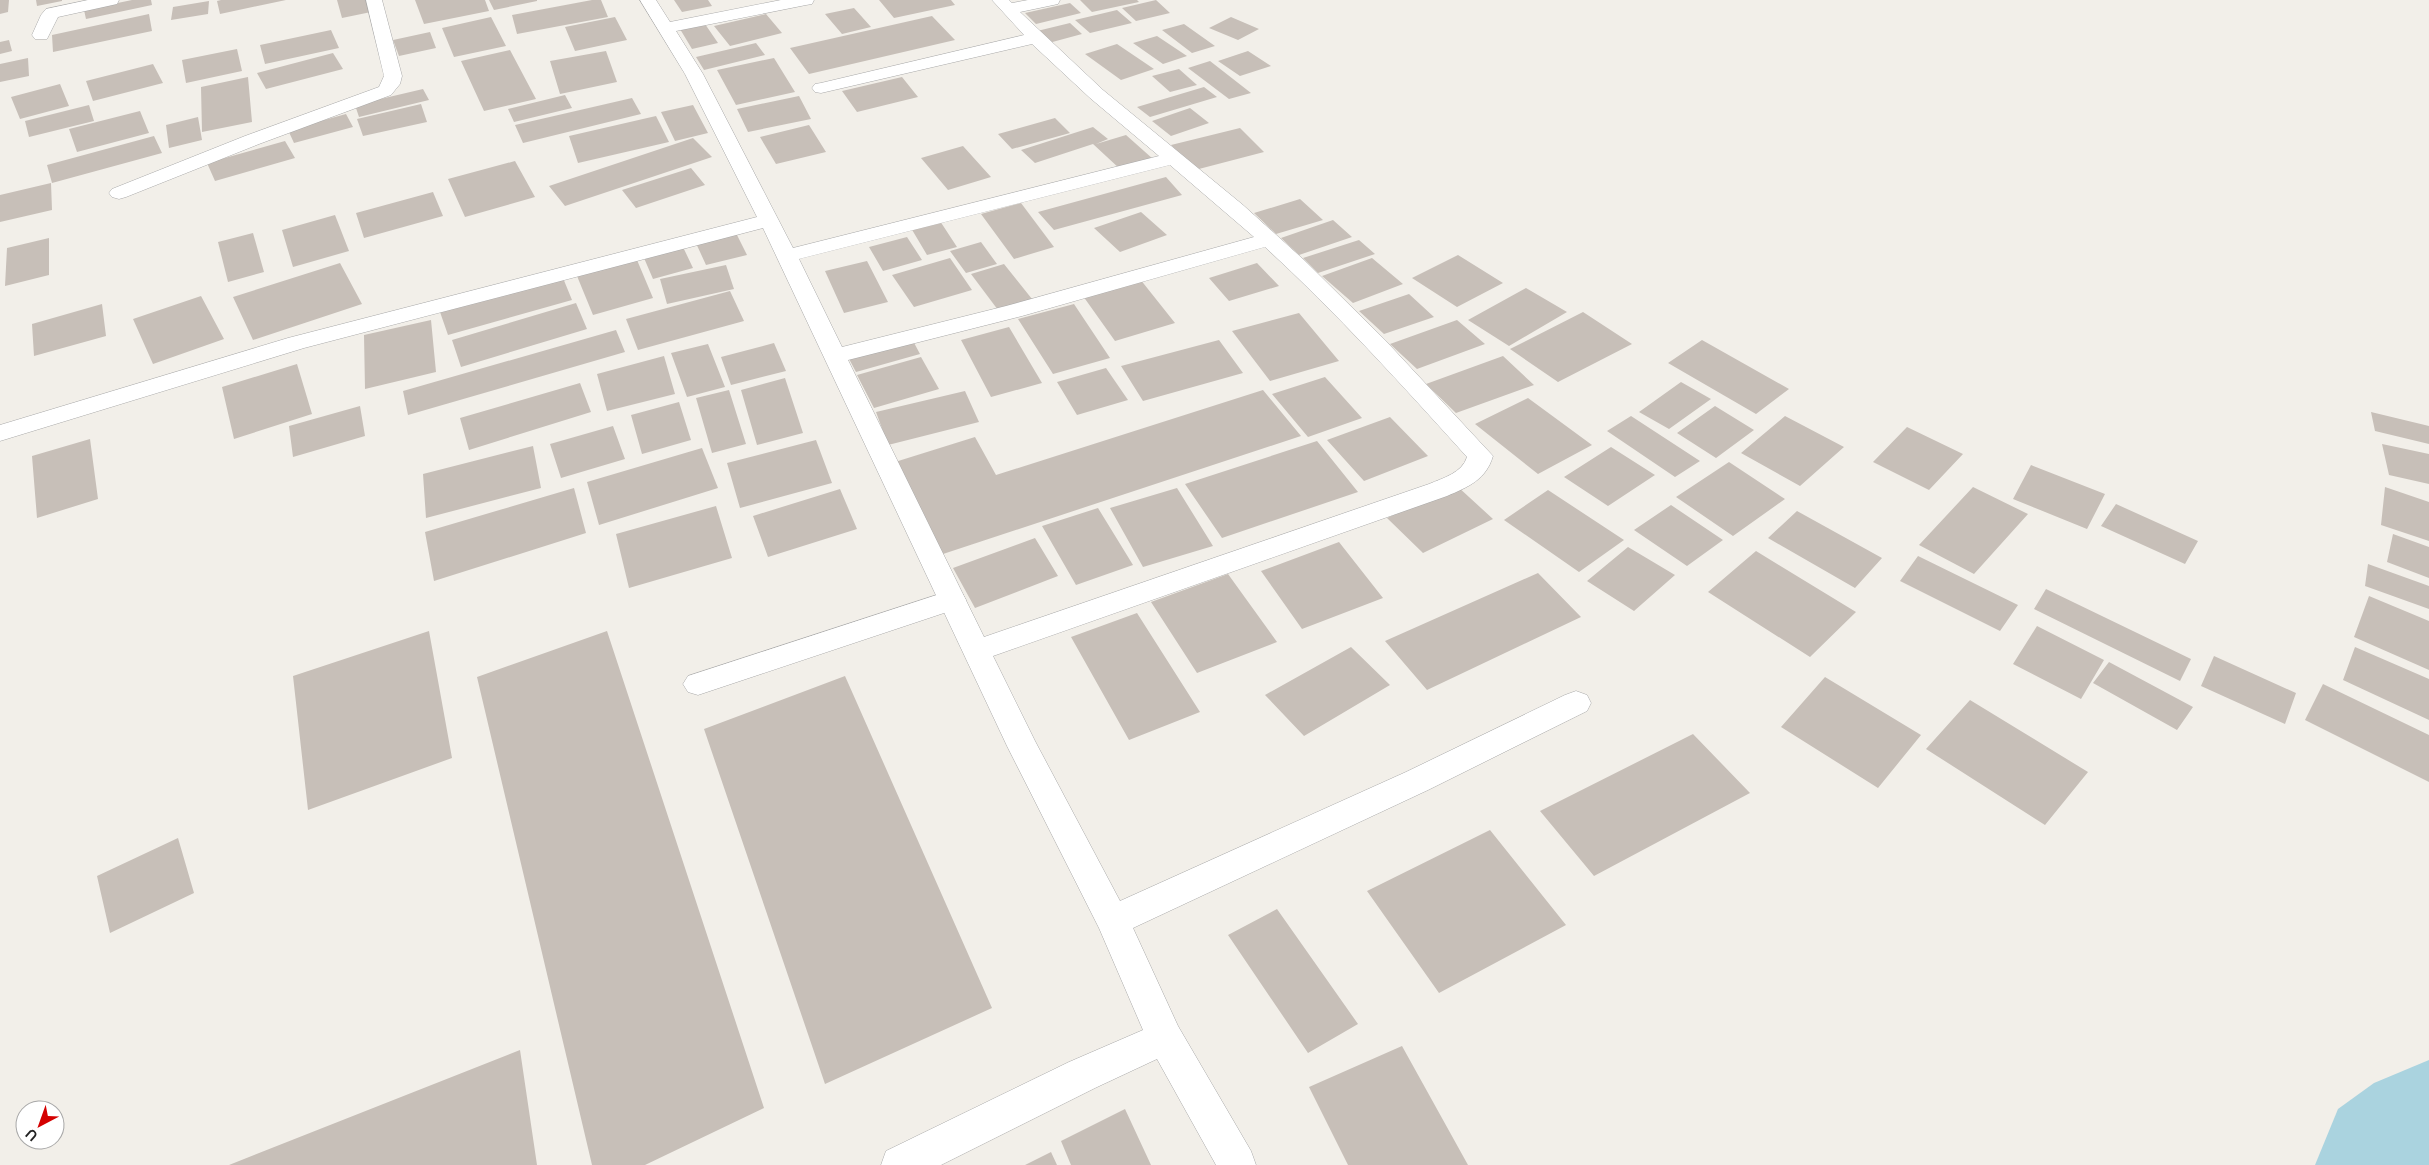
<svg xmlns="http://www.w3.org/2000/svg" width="2429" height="1165" font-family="Lato,sans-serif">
  <rect width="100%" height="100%" fill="#f2efe9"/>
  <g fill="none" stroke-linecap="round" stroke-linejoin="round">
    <!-- river -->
    <path fill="#aad3df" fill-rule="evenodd" d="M2429,1060V1165H2315L2338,1109L2374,1083Z"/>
  </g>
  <!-- building -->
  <path fill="#c7bfb8" d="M0,0H9L8,12L0,14Z
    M36,0H62V1L37,6Z
    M132,0H151L152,5L86,19L84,10Z
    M286,0L220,14L217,1L221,0Z
    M337,0H368L371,12L342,18Z
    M415,0H485L489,11L424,24Z
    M489,0H537V1L494,10Z
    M592,0H601L608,17L517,34L512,15Z
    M674,0H708L712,6L682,12Z
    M879,0H951L955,5L894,18Z
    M1080,0H1137L1139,2L1092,12Z
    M1156,0L1170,13L1136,21L1122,8Z
    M209,1L208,14L171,20L173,7Z
    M1070,3L1081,13L1036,24L1025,13Z
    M854,8L871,27L842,34L825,14Z
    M1117,10L1132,23L1090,33L1075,20Z
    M149,14L152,31L53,52L52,35Z
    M766,14L782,33L730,46L714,26Z
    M932,16L955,40L809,74L790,48Z
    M491,17L506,46L454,57L442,28Z
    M615,17L627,40L575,51L565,27Z
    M1231,17L1259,29L1238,40L1209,28Z
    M1070,23L1082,34L1045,44L1033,32Z
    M705,24L718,43L692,49L680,29Z
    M1184,24L1215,46L1192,53L1162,30Z
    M331,30L339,48L265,64L260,45Z
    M430,32L436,48L399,56L393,40Z
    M1157,36L1187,56L1163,64L1133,43Z
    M9,40L12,51L0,54V42Z
    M756,43L765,55L704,70L696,57Z
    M1117,44L1154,69L1121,80L1085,54Z
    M237,49L242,71L186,83L182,60Z
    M510,50L536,99L484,111L461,61Z
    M606,51L617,82L560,94L550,61Z
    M1248,51L1271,66L1240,76L1218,61Z
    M333,53L343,69L266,89L257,73Z
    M28,58L29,76L0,82V64Z
    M774,58L795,92L736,105L717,70Z
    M1210,61L1251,93L1229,99L1188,68Z
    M153,64L163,83L93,101L86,81Z
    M1179,69L1197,85L1170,92L1152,76Z
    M248,77L252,122L202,132L201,87Z
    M902,77L918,97L857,112L842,91Z
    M60,84L69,106L20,119L11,97Z
    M1204,87L1217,97L1150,117L1137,107Z
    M423,89L429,100L359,117L355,105Z
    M565,95L572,108L514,122L508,109Z
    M799,96L811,119L748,132L737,109Z
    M632,98L641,114L523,143L515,125Z
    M421,104L427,122L363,136L357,119Z
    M89,105L94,121L29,137L25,121Z
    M693,105L708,133L675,141L661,112Z
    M1190,108L1209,123L1171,136L1152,121Z
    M140,111L149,133L77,152L69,129Z
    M346,114L353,127L294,143L288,130Z
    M656,116L669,142L578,163L569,136Z
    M198,117L202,140L169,148L166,125Z
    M1055,118L1070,133L1012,149L998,134Z
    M809,125L826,152L776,164L760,137Z
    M1093,127L1108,139L1096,144L1126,135L1153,159L1120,169L1093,144L1035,163L1021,150Z
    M1240,128L1264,152L1195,170L1171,145Z
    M154,136L162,153L52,183L47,165Z
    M693,138L712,157L565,206L549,186Z
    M285,141L295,158L215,181L207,163Z
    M963,146L991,177L948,190L921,158Z
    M515,161L535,197L465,217L448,179Z
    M691,168L705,185L636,208L622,190Z
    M1166,177L1182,195L1054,230L1038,212Z
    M51,183L52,210L0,222V195Z
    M433,192L443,216L364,238L356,213Z
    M1300,199L1323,220L1276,234L1254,213Z
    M1021,203L1054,247L1014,259L981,214Z
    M1141,212L1167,235L1120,252L1094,228Z
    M335,215L349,251L293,267L282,230Z
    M1333,220L1352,237L1299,255L1281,238Z
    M940,221L957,247L927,255L911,228Z
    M735,231L747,255L706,265L695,241Z
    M253,233L264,272L228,282L218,242Z
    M907,237L922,260L883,271L869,247Z
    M49,238V275L5,286L7,248Z
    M1359,240L1375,254L1318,273L1303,258Z
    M981,242L997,264L966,273L950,251Z
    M683,247L693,268L653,279L644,258Z
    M1458,255L1503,283L1457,307L1412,278Z
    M950,258L972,290L914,307L892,275Z
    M1372,258L1403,284L1353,303L1322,276Z
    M637,260L653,298L593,315L577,276Z
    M867,261L888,302L844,313L825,271Z
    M340,263L362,304L253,340L233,297Z
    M1257,263L1279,286L1229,301L1209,278Z
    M1004,264L1032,299L998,310L971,274Z
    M726,265L734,289L667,304L660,279Z
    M563,278L572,300L448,335L440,312Z
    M1140,279L1175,323L1115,341L1083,296Z
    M1526,288L1567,312L1509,346L1468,320Z
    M730,291L744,321L638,350L626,319Z
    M1409,294L1434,317L1384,334L1359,311Z
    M201,296L224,339L153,364L133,319Z
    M576,303L587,329L461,367L452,340Z
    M102,304L106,336L34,356L32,324Z
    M1074,304L1110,358L1053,374L1018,319Z
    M1583,312L1632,344L1558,382L1510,349Z
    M1299,313L1339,361L1270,381L1232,331Z
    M431,320L436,372L365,389L364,335Z
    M1457,320L1485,344L1417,369L1390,344Z
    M1009,327L1042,383L991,397L961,340Z
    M616,330L625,352L408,415L403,391Z
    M912,339L920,354L856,372L848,357Z
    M1219,340L1243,373L1143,401L1121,366Z
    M1702,340L1789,389L1756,414L1668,363Z
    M774,343L786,371L731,385L721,357Z
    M708,344L725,387L687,397L671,353Z
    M664,356L675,394L607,411L597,374Z
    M1503,356L1534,385L1456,413L1426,384Z
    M921,357L939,389L874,408L857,375Z
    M297,364L312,414L234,439L222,387Z
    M1106,368L1128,400L1077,415L1057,382Z
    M1325,377L1362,418L1308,437L1272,394Z
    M785,378L803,433L757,445L741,390Z
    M1681,382L1711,399L1669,429L1639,412Z
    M580,383L591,412L469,450L460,418Z
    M729,390L746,444L712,453L696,398Z
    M1263,390L1301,436L940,555L895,462L975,437L996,475Z
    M965,391L979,422L888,445L876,412Z
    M1528,398L1592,445L1538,474L1475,424Z
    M679,402L691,440L642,454L631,415Z
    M360,406L365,436L293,457L289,426Z
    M1715,406L1754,430L1716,458L1677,433Z
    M2371,412L2429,426V444L2375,431Z
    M1631,416L1700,461L1675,477L1607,431Z
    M1785,416L1844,447L1800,486L1741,453Z
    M1390,417L1428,456L1364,481L1327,440Z
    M613,426L625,459L561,478L550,444Z
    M1907,427L1963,454L1929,490L1873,462Z
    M90,439L98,499L37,518L32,456Z
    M816,440L832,483L740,508L727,463Z
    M1317,441L1358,492L1222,538L1185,484Z
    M2382,444L2429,454V484L2389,475Z
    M533,446L541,488L426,518L423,474Z
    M1611,447L1655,475L1608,506L1564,477Z
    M702,448L718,488L599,525L587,482Z
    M1729,462L1785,499L1733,536L1676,497Z
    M2031,465L2105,494L2087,529L2013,499Z
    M1457,486L1493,519L1423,553L1387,518Z
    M1973,487L2028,514L1974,574L1919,545Z
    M2385,487L2429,502V541L2381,525Z
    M574,488L586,533L434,581L425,532Z
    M1177,488L1213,546L1143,567L1110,508Z
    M840,489L857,529L768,557L753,516Z
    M1548,490L1624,540L1579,572L1504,520Z
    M2116,504L2198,541L2185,564L2101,526Z
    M1671,505L1723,540L1687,566L1634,530Z
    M716,506L732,558L629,588L616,534Z
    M1098,508L1133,565L1076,585L1042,526Z
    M1797,511L1882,558L1855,588L1768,538Z
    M2393,534L2429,547V578L2387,562Z
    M1035,538L1058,576L975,608L953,568Z
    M1339,542L1383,598L1302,629L1261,571Z
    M1628,547L1675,575L1634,611L1587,581Z
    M1756,551L1856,612L1810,657L1708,592Z
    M1918,556L2018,605L2000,631L1900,581Z
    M2368,564L2429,586V609L2365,586Z
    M1538,573L1581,617L1427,690L1385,641Z
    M1228,574L1277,642L1197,673L1151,602Z
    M2046,589L2191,659L2180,681L2034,609Z
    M2369,596L2429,621V670L2354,637Z
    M1137,613L1200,712L1129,740L1071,637Z
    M2037,626L2104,660L2081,699L2013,664Z
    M429,631L452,758L308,810L293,676Z
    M607,631L764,1108L645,1165H592L477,677Z
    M1351,647L1390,685L1304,736L1265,695Z
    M2355,647L2429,679V720L2343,680Z
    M2214,656L2296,693L2285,724L2201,686Z
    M2109,662L2193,707L2177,730L2093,683Z
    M845,676L992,1008L825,1084L704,729Z
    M1825,677L1921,735L1878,788L1781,727Z
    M2323,684L2429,735V782L2305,720Z
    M1970,700L2088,772L2045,825L1926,749Z
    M1693,734L1750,793L1594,876L1540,811Z
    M1490,830L1566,925L1439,993L1367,891Z
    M178,838L194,893L110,933L97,876Z
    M1277,909L1358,1024L1308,1053L1228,935Z
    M1402,1046L1468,1165H1348L1309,1087Z
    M520,1050L537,1165H229Z
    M1125,1109L1151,1165H1071L1061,1141Z
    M1051,1152L1057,1165H1025Z"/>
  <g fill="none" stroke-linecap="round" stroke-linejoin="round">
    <!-- service casing -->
    <g stroke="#a9a9a9" stroke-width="1">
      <path id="service" d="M952,590L962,593L966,600L962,607L698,695L688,692L683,684L688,676Z"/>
    </g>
    <!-- minor casing -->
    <g stroke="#a9a9a9" stroke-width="1">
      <path id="minor" d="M88,0H119L117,4L58,17L47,39H35L32,35L41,15L46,9Z
        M366,0H382L402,76L400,84L391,95L259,144L126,197L119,199L112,197L109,193L112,189L245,136L379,87L384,76Z
        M640,0H656L670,22L781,0H814L812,4L806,5L676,31L703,74L793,248L1159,156L1090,98L1032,44L821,93L815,92L812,88L815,84L821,83L1024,35L992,0H1009L1012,3L1028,0H1060L1058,4L1020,12L1103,90L1243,205L1304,260L1385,340L1493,456C1486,480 1468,487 1447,496L993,656L1035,741L1120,901L1406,772L1565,695L1576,691L1587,695L1591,703L1587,711L1428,790L1133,928L1178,1026L1251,1151L1256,1165H1216L1157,1059L1095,1088L941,1165H881L886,1151L1069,1062L1143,1030L1099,928L1007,746L763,228L304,348L0,441V425L288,338L757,217L685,74ZM1170,165L1254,237L1006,306L842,347L799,259ZM1265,247C1337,313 1402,385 1467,457C1462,473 1443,478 1429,484L984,637L848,360L1022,316Z"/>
    </g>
    <!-- service -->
    <use href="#service" fill="#fff" fill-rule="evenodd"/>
    <!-- minor -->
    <use href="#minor" fill="#fff" fill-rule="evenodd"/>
  </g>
  <!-- north arrow -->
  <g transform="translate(40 1125) rotate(221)"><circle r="24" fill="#ffffff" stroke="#a7a7a7"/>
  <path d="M0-4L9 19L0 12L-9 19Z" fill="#d40000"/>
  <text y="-8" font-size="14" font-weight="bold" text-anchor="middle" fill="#222222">U</text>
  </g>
</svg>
